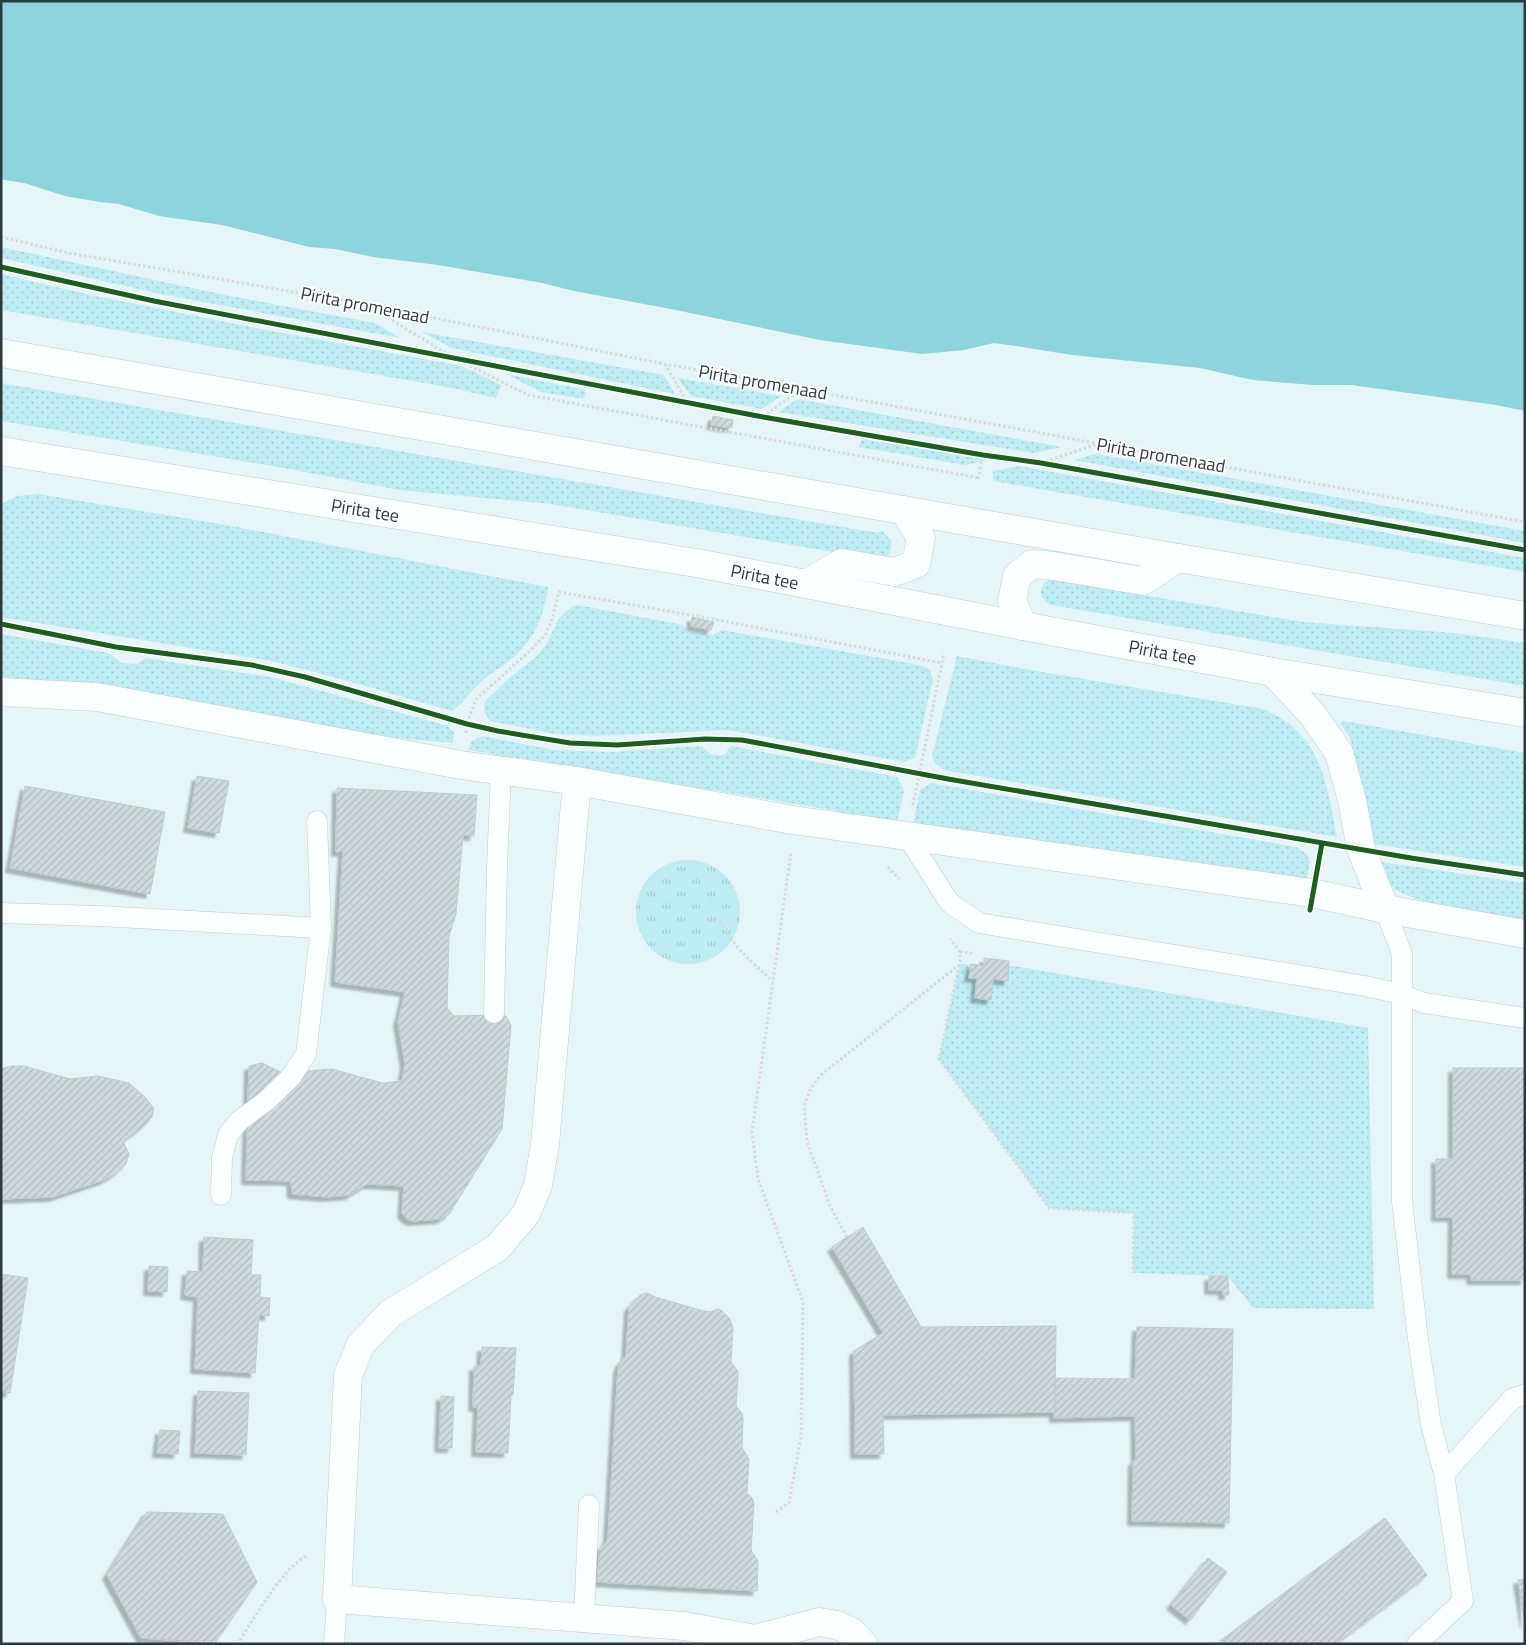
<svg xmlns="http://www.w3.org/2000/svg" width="1526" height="1645" font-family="'Titillium Web',sans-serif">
  <defs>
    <pattern id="grass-dots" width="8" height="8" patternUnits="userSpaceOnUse" patternTransform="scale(1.25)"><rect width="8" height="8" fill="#bdecf2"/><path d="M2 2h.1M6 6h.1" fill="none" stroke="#a3cbd0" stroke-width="1.8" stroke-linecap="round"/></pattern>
    <pattern id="park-tufts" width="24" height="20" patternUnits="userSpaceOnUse" patternTransform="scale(1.25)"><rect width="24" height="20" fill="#bdecf2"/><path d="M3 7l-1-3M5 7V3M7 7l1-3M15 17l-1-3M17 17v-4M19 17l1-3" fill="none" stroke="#a3cbd0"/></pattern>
    <pattern id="building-hatch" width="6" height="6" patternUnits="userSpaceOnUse" patternTransform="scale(1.25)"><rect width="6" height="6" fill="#cedadc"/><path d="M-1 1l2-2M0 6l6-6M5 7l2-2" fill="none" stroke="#b1bcbe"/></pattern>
    <filter id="shadow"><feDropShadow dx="-4.5" dy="4.5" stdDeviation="1" flood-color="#0004"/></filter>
  </defs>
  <rect width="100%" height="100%" fill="#e6f5f7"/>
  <!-- grass -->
  <path fill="url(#grass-dots)" d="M1,247L225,295L375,323L400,338L165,295L10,260L1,258Z
    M1,274L91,295L256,328L462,366L501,385L496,398L442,386L1,310Z
    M422,332L664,375L675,394L452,348Z
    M506,374L586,390L584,399L541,392Z
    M678,378L781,396L762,409L691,396Z
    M1,383L878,533L882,531L891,540C892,550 890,555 880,560L551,504L399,490L290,469L1,421Z
    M797,399L1062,447L1034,453L779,412Z
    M862,439L988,460L965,465L859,447Z
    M1096,454L1525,531V543L1074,460Z
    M1019,466L1525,558V572L993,481V471Z
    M38,494L221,524L548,587C544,616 535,638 513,658C502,667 489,674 479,684C468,694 464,703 452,711L323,674L271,661L1,617V504L17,496Z
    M1048,579L1303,622L1455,633L1525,643V686L1051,605C1039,599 1037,588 1048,579Z
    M578,605L683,625L687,632L713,635L722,630L920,665L930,670L933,679L915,758L903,762L729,730L598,736L555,734L490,721C484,713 482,708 487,699C497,690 506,681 516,673C527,664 537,657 545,646C558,626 554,614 578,605Z
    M1,634L108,653L122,663L138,664L145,658L271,677L448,726L454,733L452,743L340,733L1,676Z
    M957,656L1024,669L1263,709C1271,713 1280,717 1287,722C1325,751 1328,794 1337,837L943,770L935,763L932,756Z
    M1344,721L1525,753V867L1373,844L1350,738L1341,724Z
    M482,736L554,750L610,752L702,746L711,755H724L731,746L897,777L904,790L896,828L860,821L838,811L469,750L471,742Z
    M931,783L1296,847L1304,852L1310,860L1306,883L913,826L920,790Z
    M1375,861L1525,883V922C1495,917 1408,905 1389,884C1383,878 1380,868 1375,861Z
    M960,964L1014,966L1368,1028L1374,1309L1253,1308L1228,1276L1133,1273L1134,1213L1049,1208L939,1059Z"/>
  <!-- park -->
  <path fill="url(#park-tufts)" d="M636 912a52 52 0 1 1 104 0a52 52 0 1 1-104 0Z"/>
  <!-- water -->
  <path fill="#8dd4dc" d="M1,1H1525V411L1496,405L1351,385H1313L1253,380L1200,368L1072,355L1009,345L994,343L964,350L922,354L820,340L671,309L574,291L542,283L438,265L373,257L335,249L309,247L222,225L159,216L119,204L100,202L65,196L24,183L4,180L1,179Z"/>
  <!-- building -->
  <path fill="url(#building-hatch)" stroke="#bfcbcc" filter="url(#shadow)" d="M713,416L733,420L732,428L711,425Z
    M692,617L714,622L711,630L691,626Z
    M197,776L229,781L219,833L188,828Z
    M25,786L165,812L150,894L10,868Z
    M337,788L477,795L474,836L463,835L456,914L449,936L447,1008L454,1016L499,1015L506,1016L509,1021L511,1026L502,1129L449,1214L441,1219L412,1221L406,1218L402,1213L404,1186L367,1184L350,1195L327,1197L292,1194L291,1181L246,1180L249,1066L262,1063L283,1073L332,1069L382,1083L402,1081L405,1064L398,1022L405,992L335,982L343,851L336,852Z
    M984,958L1009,961L1008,981L993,979L991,1000L975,998L977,978H969L971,964L984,966Z
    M11,1066H24L70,1079L98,1076L129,1083L145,1097L154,1109L152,1117L141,1128L123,1141L129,1154L126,1164L116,1173L104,1180L53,1197L1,1199V1069Z
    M1453,1068H1525V1280H1471V1274H1452L1453,1217H1436V1159H1453Z
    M863,1227L921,1327L1056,1326L1055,1412L883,1415L884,1454H855L854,1351L883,1333L832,1247Z
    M204,1237L253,1240L251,1275H261L260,1297L270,1298L269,1316L259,1315L255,1373L195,1369L198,1297L185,1295L187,1271L203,1272Z
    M149,1266L168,1267L167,1292L148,1291Z
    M1,1274L28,1278L10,1393L1,1391Z
    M1209,1276H1228L1229,1295H1223V1290H1209Z
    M647,1293L655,1297L704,1311L710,1312L718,1309L721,1310L730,1319L733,1328L731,1362L738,1371V1376L736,1406L742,1413L743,1419L742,1448L749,1459L747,1493L752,1498L754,1503L751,1550L758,1561L757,1591L597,1582L600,1548L606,1543L608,1537L618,1369L620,1363L626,1356L629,1307L640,1295Z
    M1137,1327L1233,1329L1229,1523L1132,1521L1133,1461H1136L1135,1416L1054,1418L1055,1378L1135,1379Z
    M482,1347L516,1348L513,1395H511L508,1453L476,1452L478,1407H473L474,1366H481Z
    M198,1391L249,1393L246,1455L195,1453Z
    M441,1396L454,1397L452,1448H439Z
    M160,1430L180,1431L178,1454L157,1453Z
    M147,1512L223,1514L257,1582L215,1643L141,1638L107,1575Z
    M1385,1518L1427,1575L1335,1644H1216Z
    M1208,1558L1227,1572L1190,1620L1171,1605Z
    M1525,1579V1624L1518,1580Z"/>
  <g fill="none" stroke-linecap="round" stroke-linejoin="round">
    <!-- service casing -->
    <g stroke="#c1cdce" stroke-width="21">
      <path id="service" d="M907,836L949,902L979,923L1365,986L1401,994L1424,1003L1525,1018
        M1385,909L1402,954V1201L1418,1339L1431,1425L1444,1474L1463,1601L1417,1644
        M1,913L99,916L321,928L317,821
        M494,1013L497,866L501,771
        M221,1195L222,1158L228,1135L239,1121L266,1101L291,1077L306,1054L321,928
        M1444,1474L1512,1399L1525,1394
        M584,1618L589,1505
        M334,1644L337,1599"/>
    </g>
    <!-- minor casing -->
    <g stroke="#c1cdce" stroke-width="29">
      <path id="minor" d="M1273,672L1313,715L1339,753L1352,800L1361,849L1385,909
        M1,692L97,697L461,765L577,781L793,820L1312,893L1385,909L1525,934
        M577,781L545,1144L538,1185L526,1214L497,1248L391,1313L361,1344L348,1375L337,1599L684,1626L755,1639L819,1622L837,1625L852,1632L863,1644"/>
    </g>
    <!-- secondary casing -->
    <g stroke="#c1cdce" stroke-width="29">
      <g id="secondary">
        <path d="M1,353L1178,558L1525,616"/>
        <path id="s1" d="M1,451L702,564L1023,626L1273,672L1525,713"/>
        <path d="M805,584L842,563L894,572L916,564L921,538L904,510"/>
        <path d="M1023,626L1012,601L1017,576L1032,564L1054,566L1143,581L1178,558"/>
      </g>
    </g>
    <!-- path -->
    <path stroke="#d7dbdb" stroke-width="3" stroke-dasharray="2.5 2.5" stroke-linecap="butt" d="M1,237L69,253L369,305L665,364L1525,522
      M371,307L450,356L528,395L979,478
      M665,364L687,402
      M763,417L802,388
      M1041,463L1097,444
      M978,479L983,455
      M466,733L467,724L476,699L529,652L546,634L552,619L559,592L702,617L942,663
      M913,805L944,653
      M888,867L899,879
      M720,921C733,946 752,963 773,981
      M960,952L972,953
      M959,965L939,1059L1049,1208L1134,1213L1133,1273
      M847,1237L830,1206L807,1141L804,1106L811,1088L821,1075L960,964V952L950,939
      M776,1512L789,1503L801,1437L803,1302L758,1179L752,1132L791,852
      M237,1644C254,1619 282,1568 308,1555"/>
    <!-- service -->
    <use href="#service" stroke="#fbfefe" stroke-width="20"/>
    <!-- minor -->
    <use href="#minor" stroke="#fbfefe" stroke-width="28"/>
    <!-- secondary -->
    <use href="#secondary" stroke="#fbfefe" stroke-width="28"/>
    <!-- cycleway casing -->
    <g stroke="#fff" stroke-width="8">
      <path id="cycleway" d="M1,267L154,301L763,417L983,455L1041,463L1525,550
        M1,624L116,647L252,665L305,677L467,724L498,731L570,743L617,745L705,739L742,740L948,779L1411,858L1525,875
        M1310,910L1322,843"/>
    </g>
    <!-- cycleway -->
    <use href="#cycleway" stroke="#1b5e20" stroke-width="5"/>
  </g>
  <g text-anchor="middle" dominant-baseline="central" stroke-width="4" stroke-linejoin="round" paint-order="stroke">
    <!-- street labels -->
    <g font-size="18" fill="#2f3a3c" stroke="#fff">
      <text transform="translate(365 305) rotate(11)">Pirita promenaad</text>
      <text transform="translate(763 382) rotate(10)">Pirita promenaad</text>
      <text transform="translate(1161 455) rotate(10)">Pirita promenaad</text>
      <text stroke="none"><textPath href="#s1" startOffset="369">Pirita tee</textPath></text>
      <text stroke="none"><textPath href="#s1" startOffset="774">Pirita tee</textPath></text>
      <text stroke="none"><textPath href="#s1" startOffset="1179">Pirita tee</textPath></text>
    </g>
  </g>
  <!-- border -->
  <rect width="1526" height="1645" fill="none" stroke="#2f3a3c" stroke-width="5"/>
</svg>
